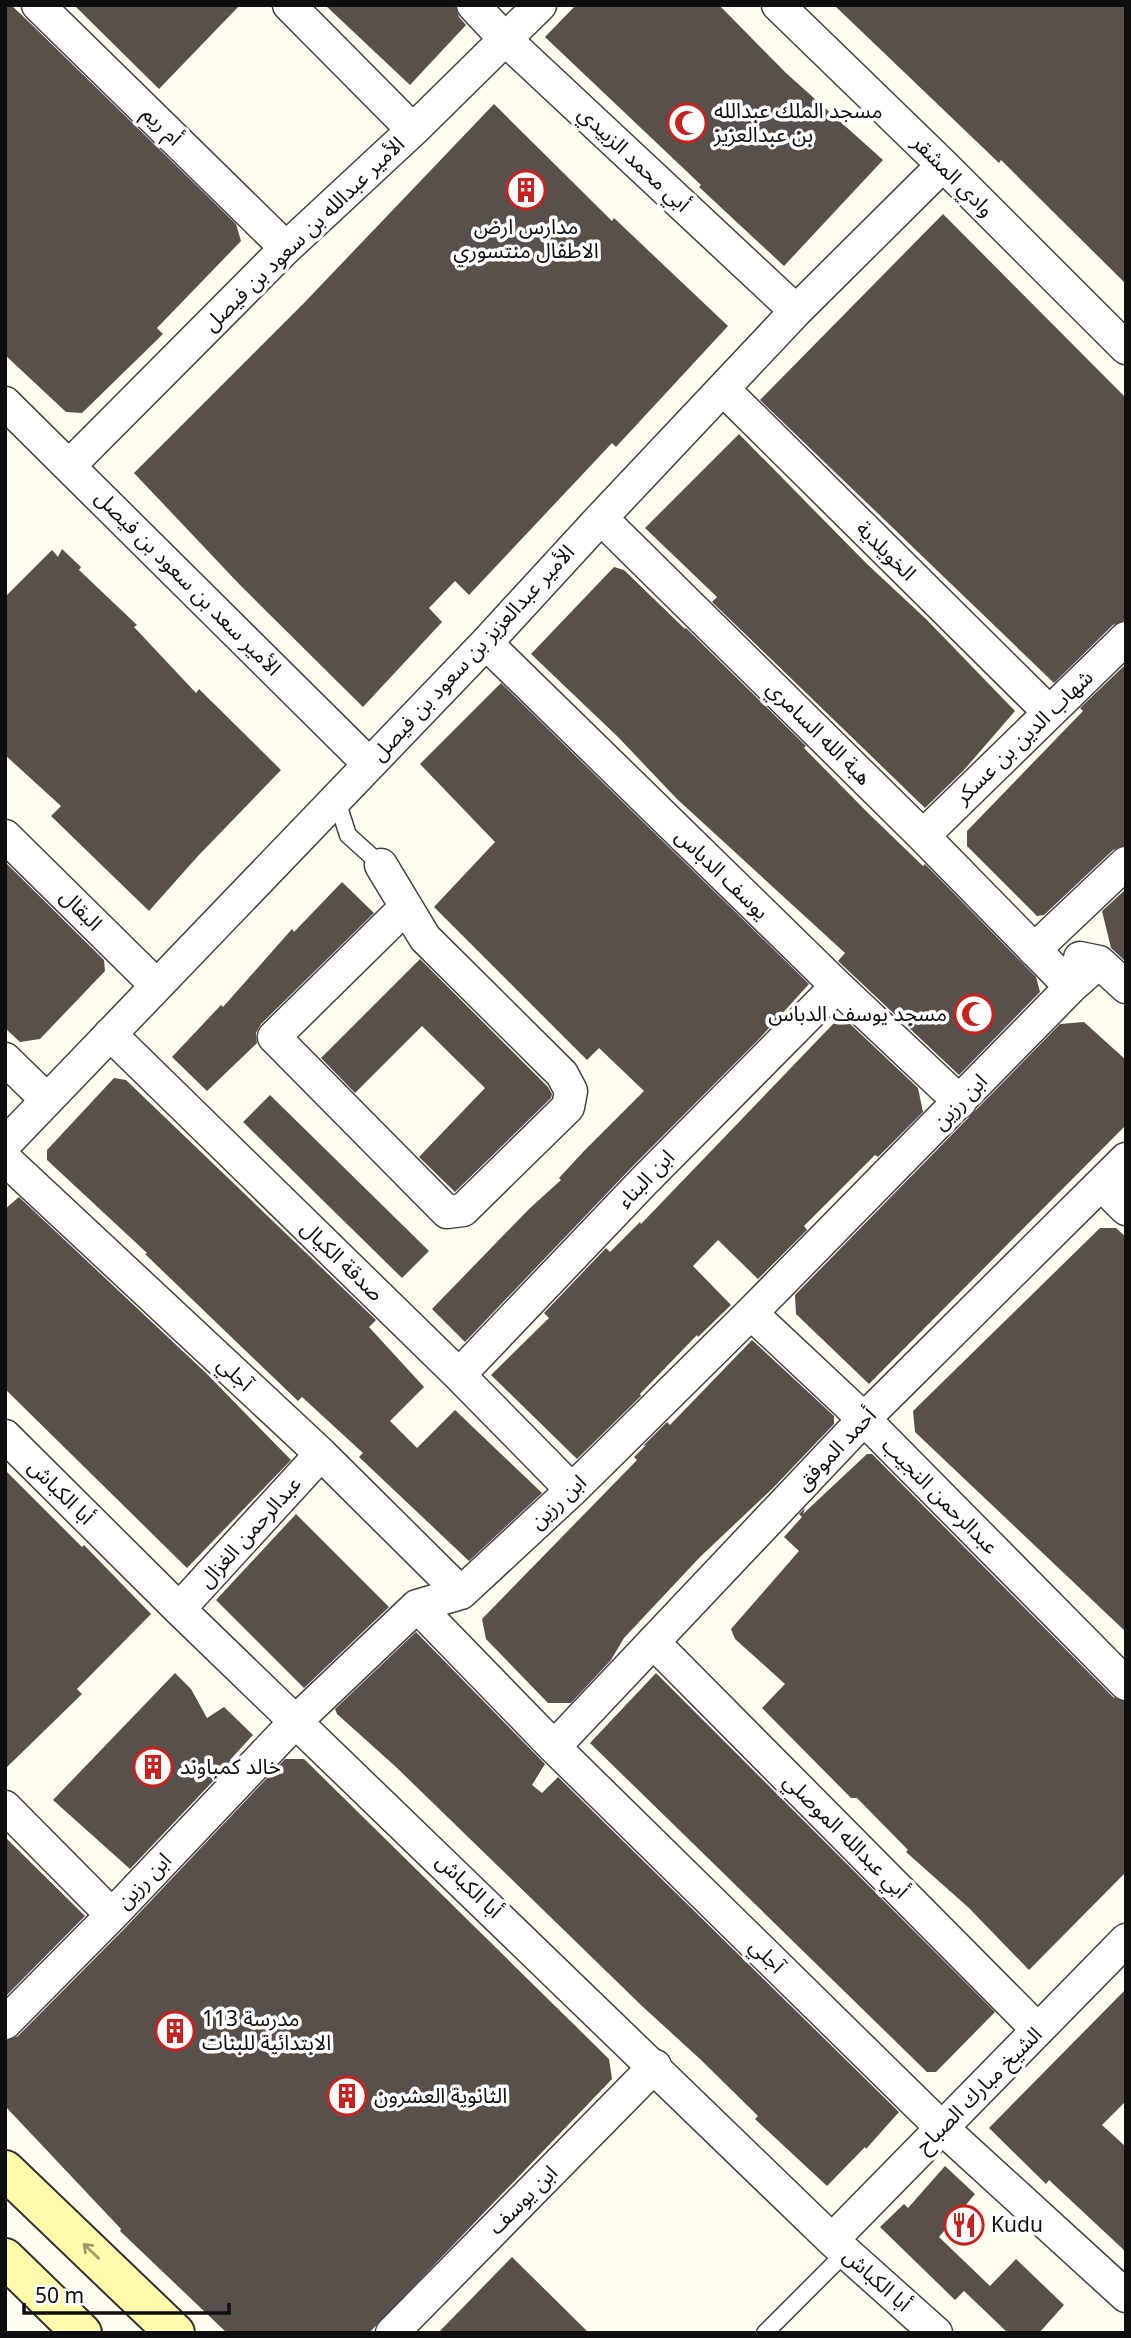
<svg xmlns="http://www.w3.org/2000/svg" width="1131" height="2338" font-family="Georgia,'Noto Sans Arabic',serif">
  <rect width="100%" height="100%" fill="#fffdf0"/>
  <!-- building -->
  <path fill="#58504a" d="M5,5H11L28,21L236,224L241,241L157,328L163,334L82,413L66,412L5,355Z
    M74,5H240L159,89Z
    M325,5H455L459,17L466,25L410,85Z
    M576,5H719L786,73L883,160L784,266L699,187L701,185L545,37Z
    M834,5H1126V284L1001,160L999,163Z
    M494,104L612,221L614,218L728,326L616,447L612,443L469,595L455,581L429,608L442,622L363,707L240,585L134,473L304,303Z
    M943,214L1126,398V620L1113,625L1054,683L760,400Z
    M739,434L867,564L926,619L1015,711L964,770L925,808L712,602L717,597L645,528Z
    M62,549L81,567L79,570L137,625L134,627L196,693L199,689L281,770L198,856L149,911L51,816L61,806L5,755V597L52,550L58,557Z
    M614,567L624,570L685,629L686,628L806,746L804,748L868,813L923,866L925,864L1036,977L1040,992L959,1075L838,961L845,953L677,799L618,737L531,654Z
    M1126,664V845L1113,850L1044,915L1037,916L967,846V831L1083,711L1080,708Z
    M501,683L809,984L760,1038L631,1168L465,1342L432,1309L529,1209L561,1180L559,1178L583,1152L644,1091L599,1048L587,1060L434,907L495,842L420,764Z
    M5,862L104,960L105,971L40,1039L20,1042L5,1028Z
    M342,882L374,913L261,1024L256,1033L257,1043L207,1091L172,1057L221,1005L223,1007L292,929L294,932Z
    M1126,889V962L1111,948L1102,911Z
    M420,959L548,1087L552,1094L551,1098L455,1192L419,1157L485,1088L422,1026L355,1093L321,1058Z
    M847,1021L918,1088L923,1112L878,1157L875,1155L804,1226L807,1230L758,1279L718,1240L693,1266L731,1305L698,1337L697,1335L640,1394L641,1396L577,1459L491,1375L549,1318L544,1313L606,1248L610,1252L640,1222L641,1224L834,1023Z
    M1084,1022L1126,1060V1125L869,1384L796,1314L795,1295L1060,1024Z
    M114,1078L126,1080L376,1320L369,1327L424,1387L390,1421L417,1448L455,1410L542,1493L469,1561L359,1457L363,1453L302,1397L298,1401L145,1254L147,1253L47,1160V1150Z
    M270,1095L429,1251L402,1278L243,1122Z
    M19,1197L206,1373L291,1460L187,1568L5,1389V1209Z
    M1100,1228H1116L1126,1237V1632L915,1432L913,1411Z
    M752,1340L834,1416V1424L773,1488L700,1557L624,1638L611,1660L571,1703H548L486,1639L482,1619L637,1460L634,1457L646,1445L643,1446L667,1422L670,1425Z
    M867,1454H872L1113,1697L1126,1702V1872L1029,1970L969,1908L906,1852L908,1850L857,1798H851L762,1708L785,1684L735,1639L731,1629L799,1551L784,1537L802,1517L799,1514L805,1508L803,1514Z
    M5,1470L82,1547L84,1545L151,1614L77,1689L82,1694L5,1769Z
    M296,1514L389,1607L304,1688L216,1600Z
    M416,1632L545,1764L532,1785L542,1793L558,1777L899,2112L866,2149L865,2147L827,2186L755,2119L758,2116L700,2059L642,2006L396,1767L337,1714L335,1709Z
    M175,1673L191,1689L207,1718L224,1707L253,1735L230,1760H233L130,1869L53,1800Z
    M656,1673L995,2012L936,2072H927L590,1743Z
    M285,1759H304L609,2059L612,2079L369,2333H227L120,2231L121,2229L5,2106V2041L18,2036L125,1928Z
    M5,1837L85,1916L5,1997Z
    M1126,1989V2101L1102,2125L1126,2147V2252L1049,2180L1046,2184L989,2128Z
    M945,2166L975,2194L939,2237L990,2286L1016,2259L1064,2305L1039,2333H1008L964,2291L955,2300L880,2227L904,2204L908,2208Z
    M512,2257L589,2333H438Z"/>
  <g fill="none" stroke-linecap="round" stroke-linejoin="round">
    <!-- lane casing -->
    <g stroke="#414141" stroke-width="19">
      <path id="lane" d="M336,798L348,835L381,865
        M765,2333L846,2252"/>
    </g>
    <!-- street casing -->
    <g stroke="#414141" stroke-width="35">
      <path id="street" d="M38,5L286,248
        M289,5L413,130
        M473,5L506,40L796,311
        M778,5L943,165L1126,348
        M723,389L1049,712
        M5,403L369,764
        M70,465L286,248L413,130L540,5
        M601,518L923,836L1071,987
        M486,643L837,986L960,1102
        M5,836L156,985
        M923,836L1126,638
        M381,865L425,938L562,1074L571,1091L568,1107L463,1210L447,1212L274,1037L405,908
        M1034,950L1126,863
        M1080,958L1099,962L1126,987
        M110,1034L459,1375L572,1490
        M5,1059L46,1099
        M5,1144L486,643L601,518L796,311L943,165
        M5,1159L321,1454L461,1593
        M1102,1185L1126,1209
        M751,1313L864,1419L1126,1684
        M459,1375L644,1181L837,986
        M5,1436L179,1609L832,2240L936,2333
        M417,1606L554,1747L941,2127L1126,2296
        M179,1609L321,1454
        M653,1642L1038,2030
        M554,1747L864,1419L1126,1159
        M5,1807L112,1915
        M5,2023L112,1915L297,1720L417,1606L461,1593L572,1490L751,1313L1071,987L1099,962
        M832,2240L1126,1940
        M392,2333L655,2066"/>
    </g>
    <!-- secondary casing -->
    <g stroke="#303030" stroke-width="42">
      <path id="secondary" d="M5,2170L175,2333
        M5,2258L82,2333"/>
    </g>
    <!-- lane -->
    <use href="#lane" stroke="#fff" stroke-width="16"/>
    <!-- street -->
    <use href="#street" stroke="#fff" stroke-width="32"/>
    <!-- secondary -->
    <use href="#secondary" stroke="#fffbab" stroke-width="38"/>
  </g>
  <!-- one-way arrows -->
  <defs><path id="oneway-shaft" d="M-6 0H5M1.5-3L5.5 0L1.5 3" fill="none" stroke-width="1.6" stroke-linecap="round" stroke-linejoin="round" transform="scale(1.75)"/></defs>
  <use stroke="#9f9c6c" href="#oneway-shaft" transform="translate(91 2251) rotate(-136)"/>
  <!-- icons -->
  <defs>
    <g id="mosque-ring" transform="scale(2.0125)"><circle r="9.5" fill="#fff" stroke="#c6221f" stroke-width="1.5"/><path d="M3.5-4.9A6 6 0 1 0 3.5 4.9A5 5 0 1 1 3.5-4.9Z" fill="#c6221f"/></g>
    <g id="building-ring" transform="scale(2.0125)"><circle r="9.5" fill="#fff" stroke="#c6221f" stroke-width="1.5"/><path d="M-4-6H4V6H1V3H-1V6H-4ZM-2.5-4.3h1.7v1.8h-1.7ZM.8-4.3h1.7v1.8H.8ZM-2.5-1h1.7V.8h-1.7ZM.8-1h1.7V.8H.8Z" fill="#c6221f"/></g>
    <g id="restaurant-ring" transform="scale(2.0125)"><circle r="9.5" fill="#fff" stroke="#c6221f" stroke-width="1.5"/><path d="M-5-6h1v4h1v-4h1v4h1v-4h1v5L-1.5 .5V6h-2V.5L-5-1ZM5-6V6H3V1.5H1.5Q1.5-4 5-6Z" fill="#c6221f"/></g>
  </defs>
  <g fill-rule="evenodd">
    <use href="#mosque-ring" x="687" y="123"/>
    <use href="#building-ring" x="526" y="190"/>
    <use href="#mosque-ring" x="974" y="1014"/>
    <use href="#building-ring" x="153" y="1767"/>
    <use href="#building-ring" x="175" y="2031"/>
    <use href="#building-ring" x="347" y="2096"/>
    <use href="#restaurant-ring" x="964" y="2225"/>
  </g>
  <g text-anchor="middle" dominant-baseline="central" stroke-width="7" stroke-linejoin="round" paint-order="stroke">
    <!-- poi labels -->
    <g font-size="21" fill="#0e0e0e" stroke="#fff" text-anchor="start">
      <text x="714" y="111">مسجد الملك عبدالله<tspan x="714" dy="24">بن عبدالعزيز</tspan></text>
      <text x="526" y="227" text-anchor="middle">مدارس ارض<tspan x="526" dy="24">الاطفال منتسوري</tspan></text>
      <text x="947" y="1014" text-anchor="end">مسجد يوسف الدباس</text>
      <text x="180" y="1767">خالد كمباوند</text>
      <text x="202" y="2019">مدرسة 113<tspan x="202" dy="24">الابتدائية للبنات</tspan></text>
      <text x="374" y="2096">الثانوية العشرون</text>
      <text x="991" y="2225">Kudu</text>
    </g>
    <!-- street labels -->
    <g font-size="21" fill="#0e0e0e" stroke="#fff">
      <text transform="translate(162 126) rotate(44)">أم ريم</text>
      <text transform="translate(634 159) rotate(43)">أبي محمد الزبيدي</text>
      <text transform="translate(953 176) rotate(45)">وادي المشقر</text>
      <text transform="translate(304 234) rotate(-44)">الأمير عبدالله بن سعود بن فيصل</text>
      <text transform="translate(886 551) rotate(45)">الخويلدية</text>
      <text transform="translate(188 583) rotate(45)">الأمير سعد بن سعود بن فيصل</text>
      <text transform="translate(473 653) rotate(-47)">الأمير عبدالعزيز بن سعود بن فيصل</text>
      <text transform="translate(819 733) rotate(45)">هبة الله السامري</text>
      <text transform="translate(1024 737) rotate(-44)">شهاب الدين بن عسكر</text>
      <text transform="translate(722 874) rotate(44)">يوسف الدباس</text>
      <text transform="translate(81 910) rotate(45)">البقال</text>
      <text transform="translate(960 1102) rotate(-46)">ابن رزين</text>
      <text transform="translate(646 1179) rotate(-46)">ابن البناء</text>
      <text transform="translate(342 1261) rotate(44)">صدقة الكيال</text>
      <text transform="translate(235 1374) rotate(43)">آجلي</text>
      <text transform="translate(836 1449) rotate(-46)">أحمد الموفق</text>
      <text transform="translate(61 1492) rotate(45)">أبا الكباش</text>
      <text transform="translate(940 1496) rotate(45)">عبدالرحمن النجيب</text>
      <text transform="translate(558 1502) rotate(-43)">ابن رزين</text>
      <text transform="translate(250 1532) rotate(-48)">عبدالرحمن الغزال</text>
      <text transform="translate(846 1836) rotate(45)">أبي عبدالله الموصلي</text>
      <text transform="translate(144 1881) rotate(-46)">ابن رزين</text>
      <text transform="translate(469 1886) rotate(44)">أبا الكباش</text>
      <text transform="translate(767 1956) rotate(45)">آجلي</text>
      <text transform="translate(979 2090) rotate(-45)">الشيخ مبارك الصباح</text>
      <text transform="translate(523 2200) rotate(-45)">ابن يوسف</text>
      <text transform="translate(877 2280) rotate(42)">أبا الكباش</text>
    </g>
  </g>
  <!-- border -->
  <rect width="1131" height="2338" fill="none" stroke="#0e0e0e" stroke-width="14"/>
  <!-- scale -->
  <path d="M24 2303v10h205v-10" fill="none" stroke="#0e0e0e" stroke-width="3.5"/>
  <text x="35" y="2303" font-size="21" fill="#0e0e0e" stroke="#ffffff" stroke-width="5" paint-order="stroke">50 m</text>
</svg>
